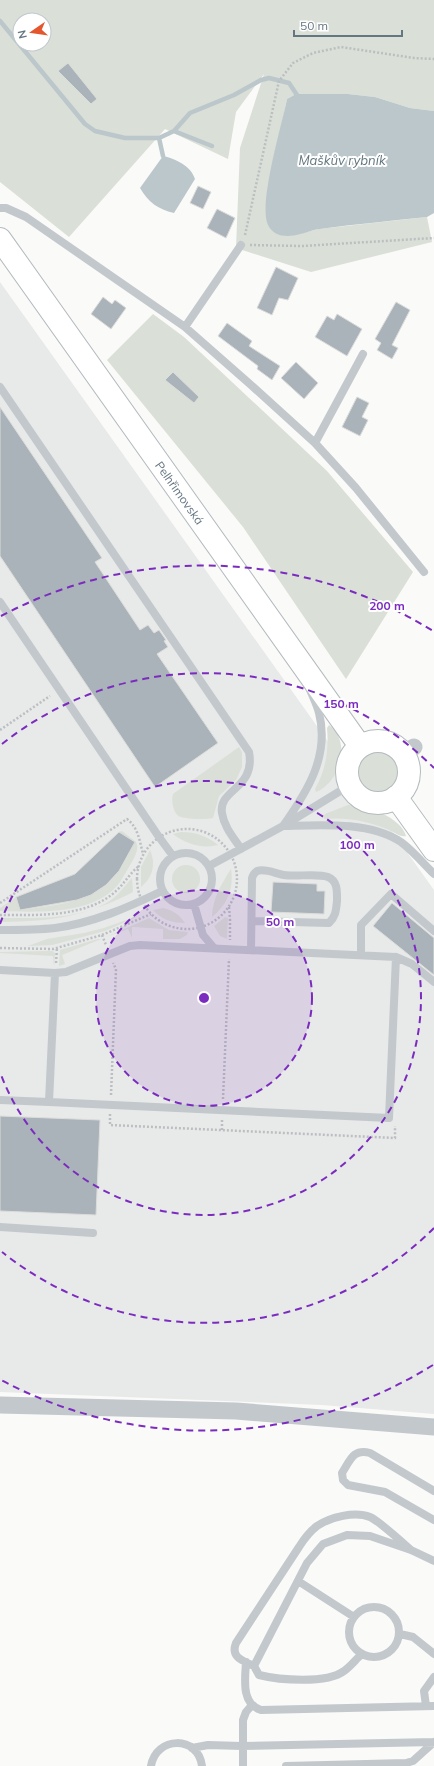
<svg xmlns="http://www.w3.org/2000/svg" width="434" height="1766" font-family="Mulish,sans-serif">
  <rect width="100%" height="100%" fill="#fafaf8"/>
  <!-- built -->
  <path fill="#e8e9e9" d="M0,282L434,890V1414L322,1405L0,1392Z"/>
  <!-- green -->
  <path fill="#dadfd7" fill-rule="evenodd" d="M0,0H434V111L410,108L375,97L348,94H296L287,99L267,193L289,236L319,229L427,217L432,242L311,272L236,248L240,148L264,74L236,112L228,159L165,129L69,237L0,182ZM20,20H44V44H20Z
    M153,314L184,337L327,471L413,572L346,679L243,527L107,360Z
    M329,725C352,741 340,783 316,792L315,789C326,770 329,749 327,728Z
    M239,747L242,752V767L236,780L219,796L213,818C205,820 189,819 181,817C173,815 171,800 173,794Z
    M356 772a22 22 0 1 1 44 0a22 22 0 1 1-44 0Z
    M348,805C366,805 401,817 406,836C401,838 392,831 387,829C367,821 346,817 325,819L323,818L325,814Z
    M122,831L136,842C140,850 133,860 129,867C124,875 120,884 113,890C85,915 35,912 0,911V908L16,897L21,910C56,905 96,903 118,872C125,863 129,852 135,842L119,832Z
    M181,832C196,832 207,836 218,845C202,849 186,844 173,834Z
    M150,850C156,864 153,877 141,887V867Z
    M172 879a14 14 0 1 1 28 0a14 14 0 1 1-28 0Z
    M231,869C234,888 228,904 212,917C212,899 222,883 231,869Z
    M132,878L133,892C84,917 54,921 0,922V918C35,918 91,921 118,894C123,889 127,883 132,878Z
    M163,908C173,910 180,915 185,923C172,923 162,920 153,910Z
    M143,914L105,931L52,945L28,946L47,939L84,933L104,928Z
    M225,917L228,918L227,939L220,936L214,926Z
    M149,918L169,930L188,932L187,935L180,939H163V929L132,927V938L128,929L106,937Z
    M98,939H101L62,955L65,964L59,966L60,950Z
    M52,951L55,953L54,966L53,956L0,953V952Z"/>
  <!-- water -->
  <path fill="#bbc7cb" d="M296,94H348L375,97L410,108L434,111V213L427,217C391,221 356,224 320,229C310,230 299,236 288,236C279,236 272,233 268,225C258,204 282,125 287,99Z
    M163,156C176,159 191,166 195,179L174,213C158,209 149,203 140,188Z"/>
  <g fill="none" stroke-linecap="round" stroke-linejoin="round">
    <!-- stream -->
    <path stroke="#bbc7cb" stroke-width="4.5" d="M0,21L85,124L95,131L125,138H159L174,131L190,113L234,95L261,80L269,78L289,83L299,98
      M174,131L212,146
      M159,138L163,156"/>
  </g>
  <!-- building -->
  <path fill="#aab3b9" stroke="#dcdcda" d="M68,63L97,99L91,104L58,71Z
    M198,186L211,192L203,209L190,203Z
    M217,209L235,218L226,238L207,228Z
    M276,267L298,278L288,300L279,298L272,315L257,308Z
    M103,297L112,304L115,300L126,308L111,329L91,314Z
    M396,302L410,310L392,345L398,348L392,359L377,350L381,343L375,339Z
    M337,314L362,329L347,356L315,337L327,316L334,320Z
    M227,323L252,341L249,346L280,366L272,380L257,369L258,366L218,336Z
    M296,362L318,383L304,399L281,378Z
    M173,372L199,397L194,403L165,380Z
    M357,397L369,403L362,417L368,420L360,436L342,427Z
    M0,407L102,558L95,562L140,630L148,625L154,633L159,630L166,640L164,641L168,647L157,654L218,743L155,787L0,556Z
    M119,832L135,842L119,871L106,885L91,895L77,900L20,910L16,897L75,874Z
    M273,882L317,884V891H325L324,914L271,912Z
    M392,903L434,938V975L373,926Z
    M0,1116L100,1120L96,1215L0,1211Z"/>
  <g fill="none" stroke-linecap="round" stroke-linejoin="round">
    <!-- secondary casing -->
    <g stroke="#b3babf" stroke-width="24">
      <g id="secondary">
        <path id="s1" d="M0,239L360,746"/>
        <circle cx="378" cy="772" r="31"/>
        <path d="M396,797L434,850"/>
      </g>
    </g>
    <!-- path -->
    <path stroke="#bbbfc2" stroke-width="2.5" stroke-dasharray="2 2" stroke-linecap="butt" d="M245,235L279,81L293,63L313,53L341,47L414,58L434,59
      M250,245L302,246L434,238
      M0,730L50,696
      M137 879a50 50 0 1 1 100 0a50 50 0 1 1-100 0Z
      M0,903L127,819C138,827 140,842 143,854
      M229,907L230,919V940
      M0,915C36,915 87,918 116,891C124,884 130,873 139,866
      M102,935L106,945
      M0,948L53,949L102,935L151,914
      M56,963L57,947
      M111,1095L116,969L113,963
      M223,1099L229,959
      M110,1114V1125L395,1138V1126
      M222,1130V1120"/>
    <!-- service -->
    <path stroke="#c3c8cc" stroke-width="8" d="M0,208H6L26,217L185,327L251,385L315,443L356,488L424,572
      M185,327L241,245
      M0,387L249,752C256,789 218,789 222,813C224,827 234,838 241,849
      M315,443L363,354
      M0,602L159,837L173,856
      M283,826C307,792 330,756 319,713C317,705 313,697 310,690
      M283,826C320,825 369,821 401,842C413,851 423,863 434,874
      M160 879a26 26 0 1 1 52 0a26 26 0 1 1-52 0Z
      M209,866L283,826L350,785
      M194,904L203,935L214,948
      M0,930C18,930 37,930 55,928C93,923 129,907 162,891
      M251,950L252,878C253,875 254,873 257,871C266,868 276,874 284,875C295,877 318,873 328,877C338,881 337,892 337,901C336,910 336,916 329,923L252,921
      M361,955V925L391,894L434,931
      M396,957L412,964L434,982
      M0,970L55,973L49,1102L0,1100
      M49,1102L389,1118L396,957L140,945L130,946L66,972L55,973
      M0,1227L93,1233
      M434,1491L370,1453C353,1448 350,1461 342,1473L343,1480L348,1485L385,1492L434,1520
      M411,1550C403,1543 379,1521 370,1517C355,1511 330,1517 317,1526C309,1532 304,1539 299,1547L236,1643C230,1658 244,1661 254,1666L307,1563L323,1544L347,1535L370,1536L411,1550L434,1561
      M298,1581L354,1617
      M349 1632a25 25 0 1 1 50 0a25 25 0 1 1-50 0Z
      M400,1634L413,1637L434,1654
      M246,1662C245,1679 241,1704 261,1710L434,1706
      M254,1666L259,1675C279,1680 327,1684 344,1671C351,1666 356,1659 362,1654
      M426,1706L424,1691L434,1677
      M192,1748L208,1745L242,1746L434,1742
      M151,1766C156,1736 198,1735 202,1766
      M243,1766V1720L246,1712L252,1705
      M286,1766L406,1763L413,1761L434,1742"/>
    <!-- minor -->
    <path stroke="#c3c8cc" stroke-width="17" d="M403,754L414,747
      M0,1405L236,1411L434,1427"/>
    <!-- secondary -->
    <use href="#secondary" stroke="#fff" stroke-width="22"/>
  </g>
  <!-- distance rings -->
  <circle cx="204" cy="998" r="108" fill="#7b2cbf" fill-opacity=".12"/>
  <g fill="none" stroke="#7b2cbf" stroke-width="2" stroke-dasharray="7 5">
    <circle cx="204" cy="998" r="108"/>
    <path d="M0 924A217 217 0 1 1 0 1072"/>
    <path d="M434 1228A325 325 0 0 1 2 1252M2 744A325 325 0 0 1 434 768"/>
    <path d="M433 1365A433 433 0 0 1 1 1380M1 616A433 433 0 0 1 433 631"/>
  </g>
  <g text-anchor="middle" dominant-baseline="central" stroke-width="4" stroke-linejoin="round" paint-order="stroke">
    <!-- street labels -->
    <g font-size="12" fill="#657683" stroke="#fff">
      <text stroke="none"><textPath href="#s1" startOffset="311">Pelhřimovská</textPath></text>
    </g>
    <!-- water labels -->
    <g font-size="13" font-style="italic" fill="#60757c" stroke="#fff">
      <text x="342" y="160">Maškův rybník</text>
    </g>
  </g>
  <circle cx="204" cy="998" r="6" fill="#7b2cbf" stroke="#fff" stroke-width="2"/>
  <g font-size="12" text-anchor="middle" font-weight="bold" fill="#7b2cbf" stroke="#fff" stroke-width="4" stroke-linejoin="round" paint-order="stroke">
    <text x="387" y="610">200 m</text>
    <text x="341" y="708">150 m</text>
    <text x="357" y="849">100 m</text>
    <text x="280" y="926">50 m</text>
  </g>
  <!-- north arrow -->
  <g transform="translate(32 32) rotate(257)"><circle r="19" fill="#ffffff" stroke="#c1c8cd"/>
  <path d="M0-3L7 15L0 10L-7 15Z" fill="#e4572e"/>
  <text y="-6" font-size="11" font-weight="bold" text-anchor="middle" fill="#657683">N</text>
  </g>
  <!-- scale -->
  <path d="M294 30v6h108v-6" fill="none" stroke="#657683" stroke-width="2"/>
  <text x="300" y="30" font-size="12" fill="#657683" stroke="#ffffff" stroke-width="3" paint-order="stroke">50 m</text>
</svg>
